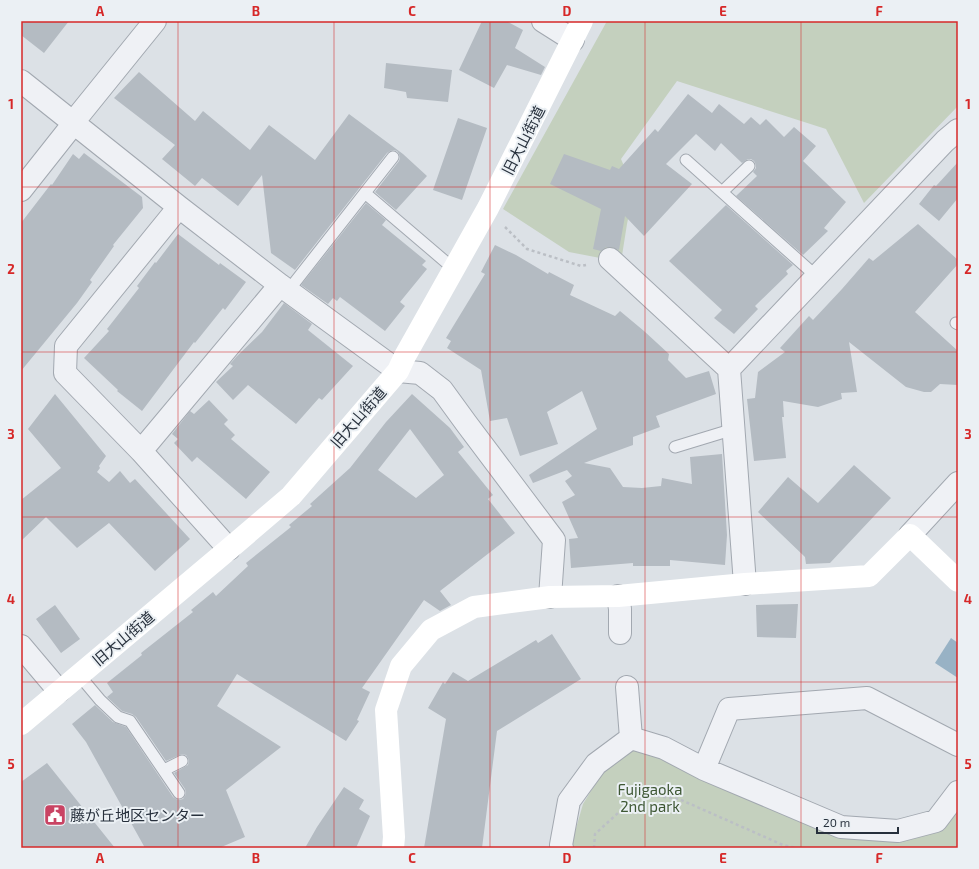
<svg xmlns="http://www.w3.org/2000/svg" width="979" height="869" font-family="'Exo 2','Noto Sans JP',sans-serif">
  <rect width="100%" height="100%" fill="#dce1e6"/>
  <!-- green -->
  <path fill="#c4d0be" d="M607,21H958V106L864,203L826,129L677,81L621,159L634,190L627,224L621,262L569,252L503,209Z
    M633,747L841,827L936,821L958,792V848H573L572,842L583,804L605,768Z"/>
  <!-- water -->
  <path fill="#98b2c5" d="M951,638L958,643V678L935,663Z"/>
  <!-- building -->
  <path fill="#b4bbc2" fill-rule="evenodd" d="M21,21H69L44,53L21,35Z
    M482,21H506L523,30L515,48L545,67L541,75L507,65L494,88L459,70Z
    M386,63L452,70L448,102L407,98L406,92L384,88Z
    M139,72L195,121L203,111L250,150L269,125L315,160L349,114L403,154L427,176L396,210L375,192L399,161L400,158L399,154L397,151L394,150L390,151L387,153L295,270L271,253L262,175L238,206L202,178L195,186L162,159L175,145L114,98Z
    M688,94L712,113L719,104L744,124L751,117L760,125L766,119L784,137L794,127L816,146L803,161L846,202L824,228L828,231L803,255L736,196L757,176L753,172L756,168V165L754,161L751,159H748L742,163L721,143L715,151L696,134L666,164L692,184L644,236L625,216L619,250L612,247H606L601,251L593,249L601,209L550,184L564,154L610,170L612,166L619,169L655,129L658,132Z
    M458,118L487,128L462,200L433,190Z
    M84,153L142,197L143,208L113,245L114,246L90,280L92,282L77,303L21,371V223L51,184L52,185L73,154L79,159Z
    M958,162V198L939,221L919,204L934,185L936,186Z
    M366,203L386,220L382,225L426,261L422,265L427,269L400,302L405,306L385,331L340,297L337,301L333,298L328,304L301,285Z
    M726,205L793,265L786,271L788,274L755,306L758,309L734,334L714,318L722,310L669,261Z
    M918,224L958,260V264L915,312L958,351V385L940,384L931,392H924L906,387L849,342L857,392L841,393L842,399L818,407L783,401L784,417H782L786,458L754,461L747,399L755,398L758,372L785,352L780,348L809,316L813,320L842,289L869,258L873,261Z
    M178,234L219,265L220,263L246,282L225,310L223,308L195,343L194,342L142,411L117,391L118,390L84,358L109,331L107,329L139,288L137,286L155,262L156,263Z
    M495,245L516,255L548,274L549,272L574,285L570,295L615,316L620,311L644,331L669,354L668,360L686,378L709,371L716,394L656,416L660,427L633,437V445L584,463L610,468L623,487L642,488L661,486L662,478L692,484L690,457L722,454L727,535L725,565L670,560V566H633V563L571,568L569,539L578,538L562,502L575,495L565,481L572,476L567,470L533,483L529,475L597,429L582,391L547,412L558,444L520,456L507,418L490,421L481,370L447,348L451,341L446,338L485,274L481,272Z
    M284,303L312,324L308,330L353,366L322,400L319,398L296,424L248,385L233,400L216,382L233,366L230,364L237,356L262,332Z
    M55,394L106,456L99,466L100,468L97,472L109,482L120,471L130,483L135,479L155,501L190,539L155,571L109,523L77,548L46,517L21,541V500L61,468L28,429Z
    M412,394L450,428L464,447L458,452L493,495L488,499L515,533L440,591L451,605L440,611L424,600L362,688L370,692L357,720L359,721L346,741L237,674L217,706L281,747L226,790L245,837L219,848H145L86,742L72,724L95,705L113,722L126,727L173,797L176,799L179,800L183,799L185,796L186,793L185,789L174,773L188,765L189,761L188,758L186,755L182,754L166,761L136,717L132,714L122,711L107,697L113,692L107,683L142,655L141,653L193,612L191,610L213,592L216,596L248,566L246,563L291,527L289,525L312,506L310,504L350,468L386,422ZM410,429L444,475L416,498L378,470Z
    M209,400L228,420L224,424L235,435L231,439L270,472L246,499L197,457L192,462L174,443L178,439L172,434L190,411L194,414Z
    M854,465L891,498L830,563L806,564L805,557L758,512L788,477L818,503Z
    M798,604L796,638L757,637L756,605Z
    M55,605L80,639L61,653L36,619Z
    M552,634L581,679L497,731L482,848H424L446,719L428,708L443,682L445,684L453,672L468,681L536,640L538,643Z
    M47,763L115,848H21V782Z
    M344,787L364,800L359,809L370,816L356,848H305L317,827Z"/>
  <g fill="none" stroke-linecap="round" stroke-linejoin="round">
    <!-- lane casing -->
    <g stroke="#a2a8b0" stroke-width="13">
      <path id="lane" d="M686,160L816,276
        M722,192L749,166
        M365,193L454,269
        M288,291L393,157
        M956,323L958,324
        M675,447L734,429
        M79,675L100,700L118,717L130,721L179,793
        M164,770L182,761"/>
    </g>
    <!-- street casing -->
    <g stroke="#a2a8b0" stroke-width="24">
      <path id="street" d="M543,21L573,40
        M21,81L179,207L280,285L398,371L420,373L442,390L466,423L554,540L550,597
        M21,190L74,123L79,115L155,21
        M179,207L66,346L65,373L141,451L229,549
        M610,259L729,369L745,584
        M729,369L945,141L958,130
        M141,451L280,285
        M910,535L958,483
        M618,596L620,609V633
        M21,646L59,691
        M627,687L631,738
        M704,769L729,709L867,698L958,745
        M562,848L561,845L569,801L596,764L631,738L664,748L704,769L841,827L898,831L936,821L958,792"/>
    </g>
    <!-- path -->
    <path stroke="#bbbfc5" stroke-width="2.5" stroke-dasharray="3 3" stroke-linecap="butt" d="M505,227L527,249L581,266L586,265
      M594,848L595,834L629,803L648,795L679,799L783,845L796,848"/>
    <!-- lane -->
    <use href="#lane" stroke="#eff1f5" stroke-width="11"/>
    <!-- street -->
    <use href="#street" stroke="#eff1f5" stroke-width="22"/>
    <!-- secondary -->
    <path stroke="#fff" stroke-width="22" d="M21,724L229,549L291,496L398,371L405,356L488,208L582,21
      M393,848L394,837L386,710L401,666L431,630L474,607L550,597L618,596L745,584L869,576L910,535L958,581"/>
  </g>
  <!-- grid -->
  <path fill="none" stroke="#d62828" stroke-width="1" stroke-opacity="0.55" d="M178,21V848M334,21V848M490,21V848M645,21V848M801,21V848M21,187H958M21,352H958M21,517H958M21,682H958"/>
  <!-- icons -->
  <defs>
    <g id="civic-square" transform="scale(1.15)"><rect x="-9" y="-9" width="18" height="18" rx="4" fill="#c94363" stroke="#ebf0f4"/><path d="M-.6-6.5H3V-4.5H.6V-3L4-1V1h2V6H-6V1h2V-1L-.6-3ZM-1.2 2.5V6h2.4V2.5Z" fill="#fff"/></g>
  </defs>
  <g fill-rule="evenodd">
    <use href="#civic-square" x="55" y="815"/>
  </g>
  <g text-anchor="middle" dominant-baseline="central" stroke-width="4" stroke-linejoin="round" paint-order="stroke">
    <!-- street labels -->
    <g font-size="15" fill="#27303c" stroke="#ebf0f4">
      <text transform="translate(523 140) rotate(-63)">旧大山街道</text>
      <text transform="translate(358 417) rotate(-49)">旧大山街道</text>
      <text transform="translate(123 638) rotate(-40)">旧大山街道</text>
    </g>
    <!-- park labels -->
    <g font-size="15" fill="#3e5734" stroke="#ebf0f4">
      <text x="650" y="789">Fujigaoka<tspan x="650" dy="17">2nd park</tspan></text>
    </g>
    <!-- poi labels -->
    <g font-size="15" fill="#27303c" stroke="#ebf0f4" text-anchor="start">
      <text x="70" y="815">藤が丘地区センター</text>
    </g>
  </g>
  <!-- border -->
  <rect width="979" height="869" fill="none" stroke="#ebf0f4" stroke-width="44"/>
  <!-- scale -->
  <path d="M817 827v6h81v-6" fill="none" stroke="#27303c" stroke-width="2"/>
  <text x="823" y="827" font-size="12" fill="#27303c" stroke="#ebf0f4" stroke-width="3" paint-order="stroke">20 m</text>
  <rect x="22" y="22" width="935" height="825" fill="none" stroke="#d62828" stroke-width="1.5"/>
  <g font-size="13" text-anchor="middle" font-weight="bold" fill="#d62828">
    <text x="100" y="16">A</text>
    <text x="256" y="16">B</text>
    <text x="412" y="16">C</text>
    <text x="567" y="16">D</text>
    <text x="723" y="16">E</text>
    <text x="879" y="16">F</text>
    <text x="11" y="109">1</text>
    <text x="968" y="109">1</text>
    <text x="11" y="274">2</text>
    <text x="968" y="274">2</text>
    <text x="11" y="439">3</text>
    <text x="968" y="439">3</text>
    <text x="11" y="604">4</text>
    <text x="968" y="604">4</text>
    <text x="11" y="769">5</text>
    <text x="968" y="769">5</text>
    <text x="100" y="863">A</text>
    <text x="256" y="863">B</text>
    <text x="412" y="863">C</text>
    <text x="567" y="863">D</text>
    <text x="723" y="863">E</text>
    <text x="879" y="863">F</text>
  </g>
</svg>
